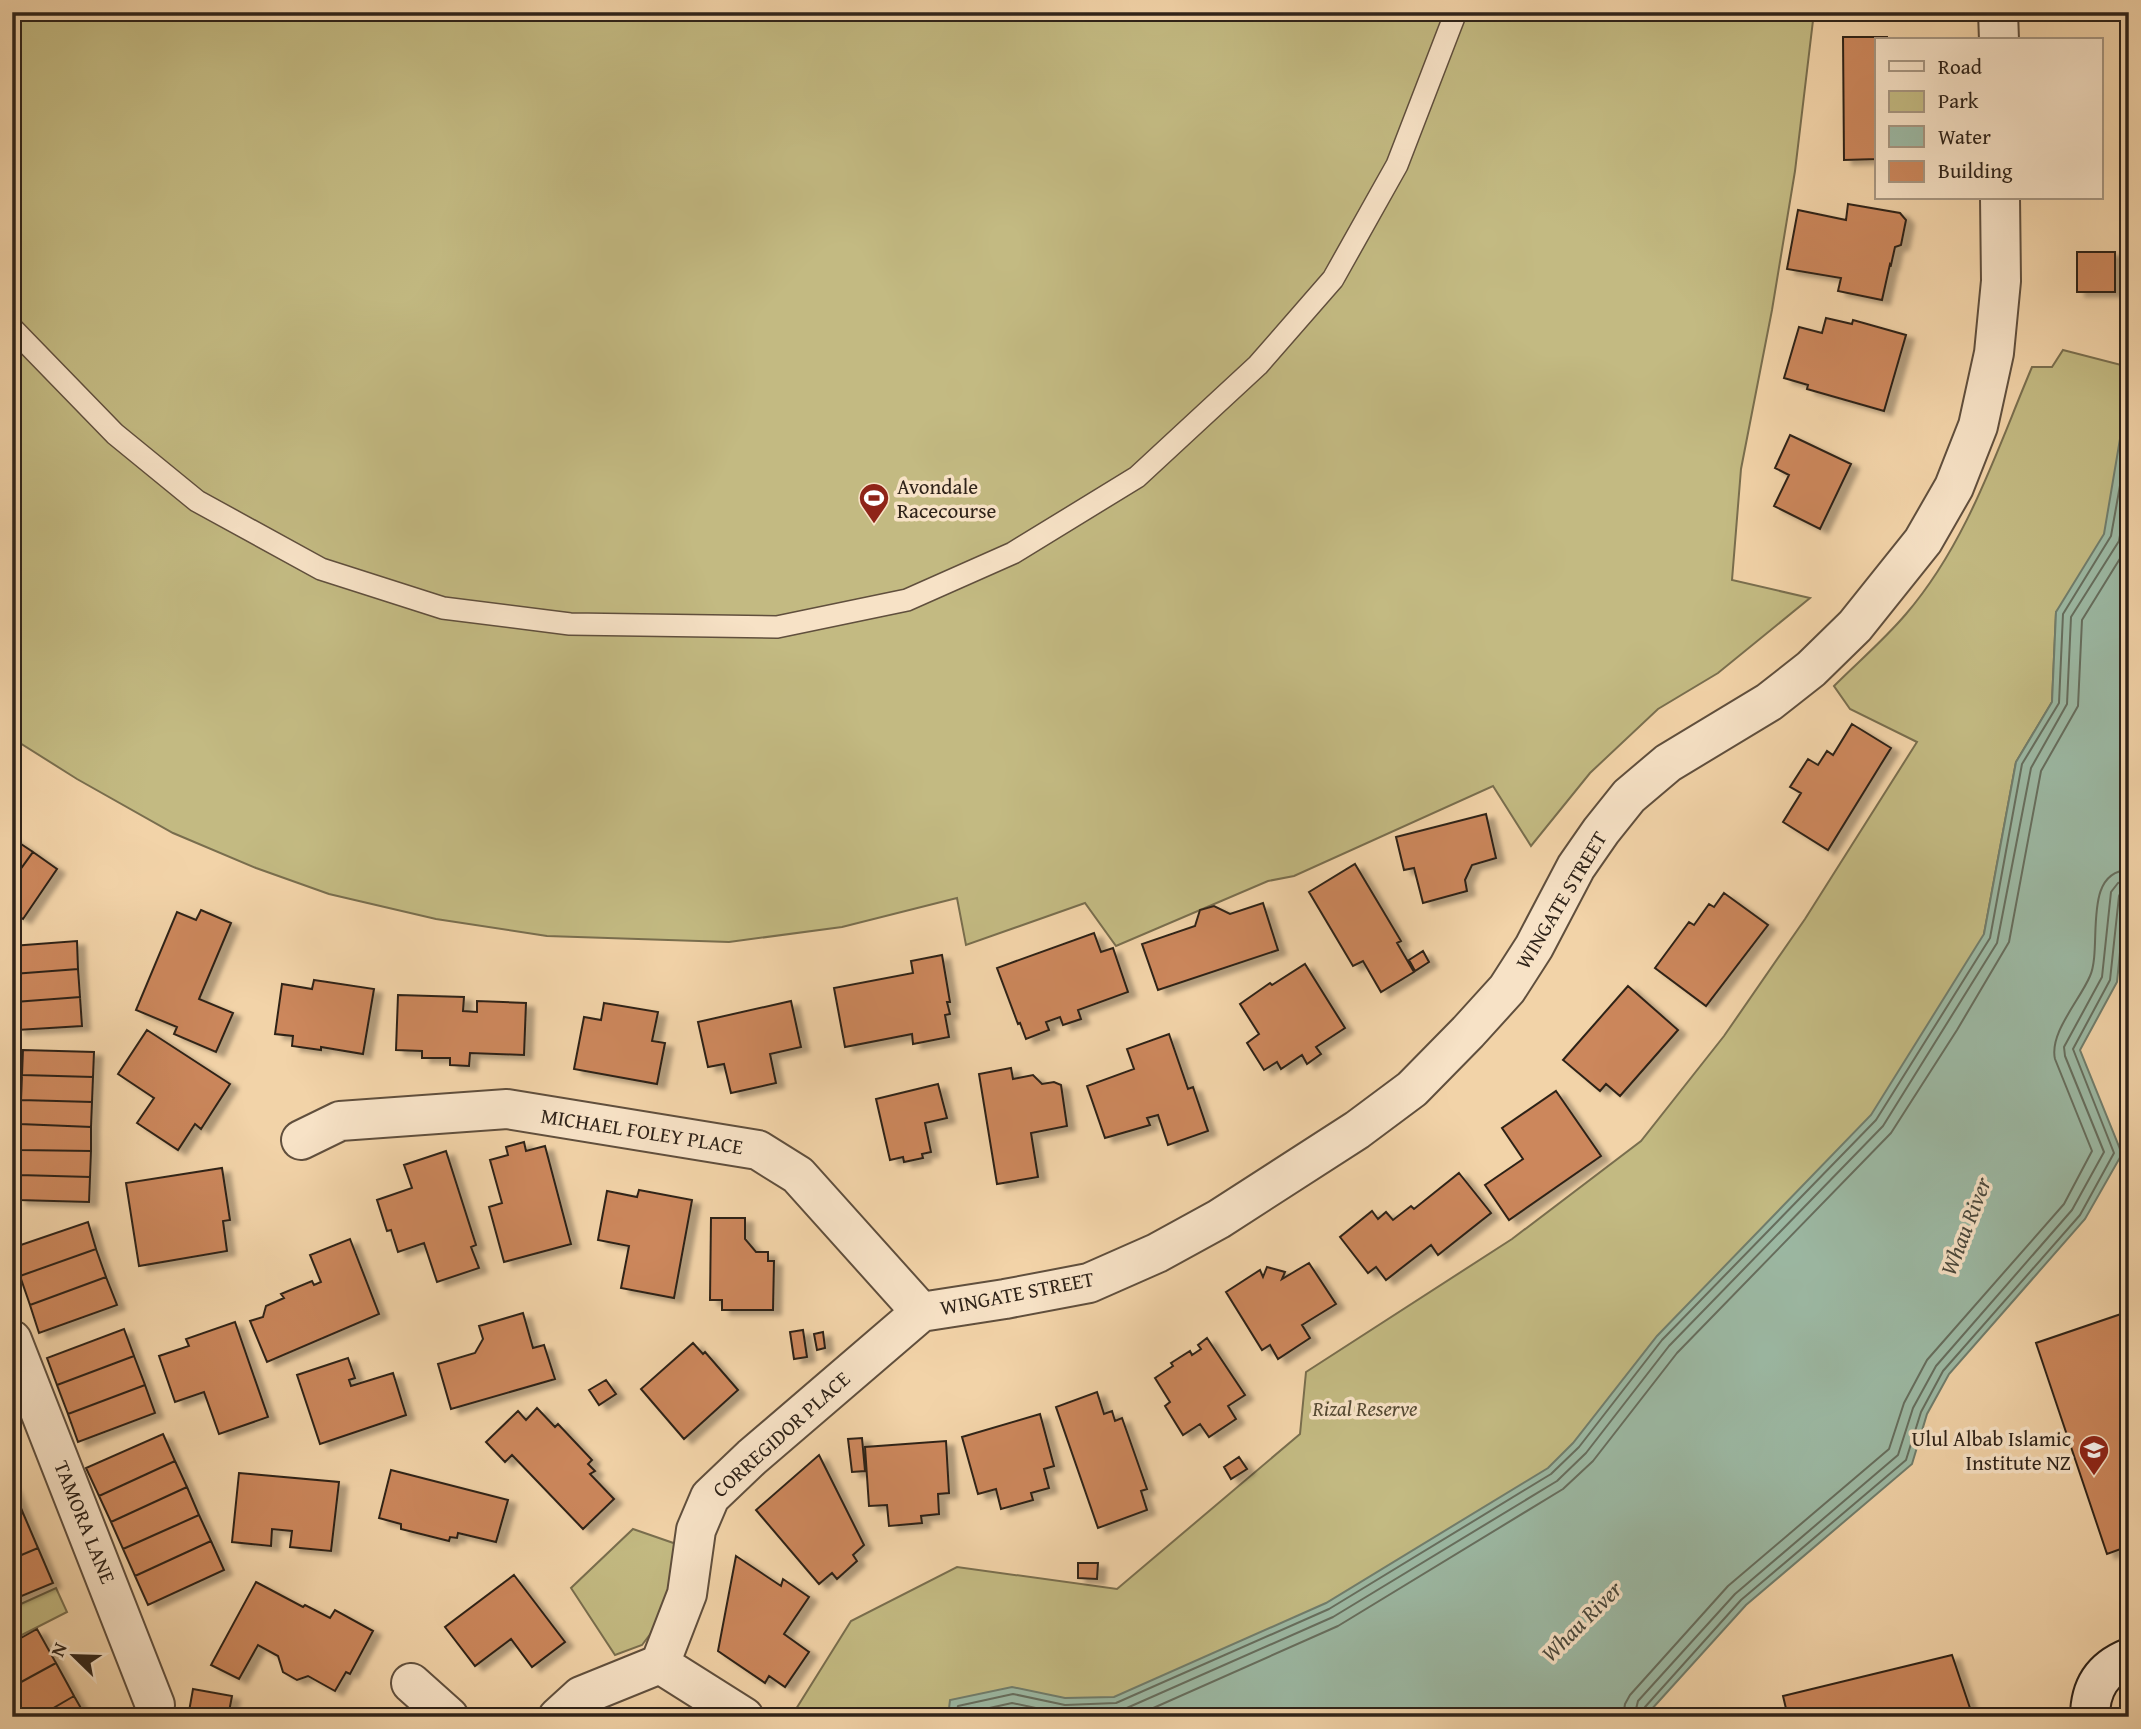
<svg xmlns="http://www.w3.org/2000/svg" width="2141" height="1729" font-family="'Gentium Book Plus',serif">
  <defs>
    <filter id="shadow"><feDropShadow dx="8" dy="4.5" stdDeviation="2" flood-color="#0004"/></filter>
  </defs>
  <rect width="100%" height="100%" fill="#f2d3a8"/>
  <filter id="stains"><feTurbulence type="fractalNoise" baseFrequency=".00286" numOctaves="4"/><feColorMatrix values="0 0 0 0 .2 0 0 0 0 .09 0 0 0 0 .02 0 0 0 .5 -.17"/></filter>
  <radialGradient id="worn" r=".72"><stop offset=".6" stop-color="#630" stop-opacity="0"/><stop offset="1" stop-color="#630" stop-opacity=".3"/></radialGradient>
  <!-- green -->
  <path fill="#c3ba82" stroke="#796e4e" stroke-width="2" d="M12,12H1814L1795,171L1772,310L1741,469L1732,580L1810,598L1718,673L1658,709L1590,773L1531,846L1493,786L1294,876L1268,881L1116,946L1085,903L966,945L957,898L842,927L729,942L547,936L436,919L329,894L256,868L173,833L77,779L12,738Z
    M2063,350L2129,367V522L2056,612L2052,702L2016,762L1984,934L1990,959L1476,1717H791L851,1621L957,1567L1117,1589L1300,1434L1306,1372L1512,1239L1641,1141L1724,1036L1805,919L1917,742L1850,709L1834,686C1858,662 1884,640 1906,614C1967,543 1996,452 2032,367H2052Z
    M633,1529L682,1546L667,1612L642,1645L615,1655L571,1588Z
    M56,1588L67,1612L12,1640V1608Z"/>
  <!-- water -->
  <path fill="#9cb9a4" stroke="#707d6c" stroke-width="2" d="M2129,425V862L2117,982L2080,1050L2122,1154L2085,1219L1949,1374L1927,1414L1912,1464L1746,1605L1650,1711L1649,1717H948L950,1700L1012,1687L1065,1698L1114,1697L1326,1603L1548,1468L1573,1443L1657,1336L1871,1115L1984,934L2016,762L2052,702L2056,612L2104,534L2121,433Z"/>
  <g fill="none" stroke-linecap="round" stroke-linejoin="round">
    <!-- shore -->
    <path stroke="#666e5e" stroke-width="2" d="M955,1717L958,1706L1013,1694L1065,1705L1116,1703L1329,1609L1551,1474L1579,1447L1662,1340L1876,1120L1990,938L2022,764L2059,703L2063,614L2111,536L2129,435
      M964,1717L967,1713L1012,1703L1064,1714L1120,1711L1333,1617L1557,1481L1586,1453L1669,1346L1883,1126L1997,943L2031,768L2067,704L2071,617L2119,541L2129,484
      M1133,1717L1338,1626L1563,1489L1593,1461L1677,1353L1891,1133L1957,1030L2009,942L2041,771L2078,706L2082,620L2129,544
      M1623,1717L1625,1704L1630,1695L1728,1586L1889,1449L1904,1403L1927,1360L2064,1204L2092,1151L2055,1059C2049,1033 2080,1000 2090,976C2103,947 2081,871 2129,870
      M1634,1717L1638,1701L1735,1594L1898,1455L1913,1408L1936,1366L2072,1210L2104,1152L2065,1056L2064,1047L2102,977L2111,892L2118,883L2129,880
      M1642,1717L1645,1707L1741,1600L1906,1460L1921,1412L1943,1371L2080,1215L2114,1153L2073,1049L2110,980L2119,896L2122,890L2129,889"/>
  </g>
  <!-- building -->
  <path fill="#cc875c" stroke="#2f2319" stroke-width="2" filter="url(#shadow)" d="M1843,37H1887V40H1877V159L1844,160Z
    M1848,204L1900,213L1906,220L1901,245L1895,247L1891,265L1890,264L1882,300L1838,291L1841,278L1787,269L1798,210L1846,220Z
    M2077,252H2115V292H2077Z
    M1826,318L1852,324L1853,320L1906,335L1884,411L1807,389L1808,385L1784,378L1799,327L1822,333Z
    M1790,435L1851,464L1820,529L1774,506L1789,475L1775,468Z
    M1852,724L1891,748L1828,850L1783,822L1801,793L1790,787L1808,759L1818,765L1827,751L1833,755Z
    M1486,814L1496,858L1472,865L1465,880L1467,891L1423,903L1414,868L1404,870L1396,837Z
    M12,838L33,852L12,881Z
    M33,852L57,869L23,919L12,912V881Z
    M1355,864L1401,941L1397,943L1414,972L1381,992L1363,961L1353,966L1309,892Z
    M1724,893L1768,925L1706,1006L1655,968L1689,922L1694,925L1709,904L1714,907Z
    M1263,903L1278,950L1158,990L1142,944L1195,926L1200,910L1214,906L1230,914Z
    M201,910L231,923L199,999L233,1013L216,1052L174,1034L177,1027L136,1010L177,912L196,920Z
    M1094,933L1101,952L1113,948L1128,992L1078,1010L1081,1019L1063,1025L1060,1017L1046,1022L1049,1030L1026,1039L1020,1023L1018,1024L997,968Z
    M77,941L78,969L13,974L12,946Z
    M1423,951L1429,962L1415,971L1409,960Z
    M942,955L950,1002H947L950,1014L945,1015L949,1037L913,1044L912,1034L845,1047L834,988L913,973L911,961Z
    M1305,964L1345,1028L1316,1047L1321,1054L1307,1064L1302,1055L1281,1069L1277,1062L1264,1070L1247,1043L1259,1034L1240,1004L1270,983L1272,985Z
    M78,969L80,997L15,1002L13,974Z
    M314,980L374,989L363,1054L321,1047V1050L292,1046L293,1036L275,1034L282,984L312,989Z
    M1628,986L1678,1030L1620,1096L1606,1084L1600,1091L1563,1060Z
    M398,995L464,997L463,1011L477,1012V1001L526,1003L524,1055L470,1053L469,1066L450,1065V1058H422V1051L396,1050Z
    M80,997L82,1026L17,1030L15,1002Z
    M791,1001L801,1047L770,1054L776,1083L731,1093L724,1064L708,1067L698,1022Z
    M604,1003L658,1012L652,1041L665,1043L657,1084L574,1069L584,1017L601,1020Z
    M147,1030L230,1084L201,1129L195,1124L178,1150L137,1123L154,1098L118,1074Z
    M1169,1034L1188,1089L1193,1087L1208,1131L1168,1145L1158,1115L1147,1118L1150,1125L1105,1138L1087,1086L1134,1069L1127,1049Z
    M23,1050L94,1052L93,1077L22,1075Z
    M1011,1068L1013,1079L1033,1075L1042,1084L1054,1082L1061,1085L1067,1126L1031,1133L1038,1177L997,1184L979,1074Z
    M22,1075L93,1077L92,1102L21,1100Z
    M938,1084L947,1118L925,1123L931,1152L922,1154L923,1158L904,1162L903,1157L890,1160L876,1099Z
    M1556,1091L1601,1156L1509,1220L1485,1185L1523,1159L1502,1128Z
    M21,1100L92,1102L91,1127L20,1124Z
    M20,1124L91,1127V1151L19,1150Z
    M524,1142L526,1151L545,1146L571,1244L504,1262L489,1207L502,1203L490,1160L508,1155L506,1147Z
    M19,1150L91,1151L90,1177L19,1175Z
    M446,1151L476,1245L471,1247L479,1268L437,1282L424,1243L398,1252L391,1230L387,1231L377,1200L412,1188L404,1165Z
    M222,1168L230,1220L223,1221L227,1251L139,1266L126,1183Z
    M1459,1173L1491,1213L1438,1255L1431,1245L1386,1280L1376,1267L1368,1273L1340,1237L1372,1211L1378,1219L1386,1212L1393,1220L1411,1206L1414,1209Z
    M19,1175L90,1177L89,1202L18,1200Z
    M639,1190L692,1200L674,1298L621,1288L629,1246L598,1240L607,1191L637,1197Z
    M711,1218H745V1239L756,1252H768V1261H774L773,1310H722V1300H710Z
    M88,1222L96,1249L20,1276L12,1256V1248Z
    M350,1239L379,1314L267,1362L250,1321L263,1317L266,1306L284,1298L281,1294L312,1281L314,1285L321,1282L310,1255Z
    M96,1249L106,1277L30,1305L20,1276Z
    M1309,1263L1336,1304L1302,1325L1310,1338L1278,1359L1270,1345L1262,1350L1226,1292L1260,1270L1263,1277L1267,1267L1285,1272L1282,1279Z
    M106,1277L117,1305L39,1333L30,1305Z
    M2127,1312L2129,1546L2107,1554L2036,1343Z
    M523,1313L533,1348L544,1345L555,1379L451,1409L438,1364L475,1353L483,1339L479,1326Z
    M235,1322L268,1417L219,1434L204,1392L175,1402L159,1356L189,1346L186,1339Z
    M124,1329L134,1356L57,1385L47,1358Z
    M803,1330L807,1357L794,1359L790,1332Z
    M823,1332L825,1348L817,1350L814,1334Z
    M1207,1338L1245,1395L1228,1406L1236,1419L1209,1437L1200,1424L1183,1435L1165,1406L1170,1402L1155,1378L1173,1366L1171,1363L1190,1351L1192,1355L1201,1349L1198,1345Z
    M693,1343L703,1354L705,1352L738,1390L684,1439L641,1389Z
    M134,1356L145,1385L68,1414L57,1385Z
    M348,1358L355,1378L349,1380L351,1386L393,1373L406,1415L320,1444L297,1375Z
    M606,1380L616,1394L599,1405L589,1390Z
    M145,1385L155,1413L78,1442L68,1414Z
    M1097,1392L1104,1414L1112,1411L1115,1421L1122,1418L1147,1489L1141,1491L1147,1510L1098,1528L1056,1407Z
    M537,1408L555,1427L558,1424L592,1460L588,1464L595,1471L590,1474L614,1499L583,1529L512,1455L505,1462L486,1442L518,1411L526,1420Z
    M1040,1414L1054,1466L1044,1469L1049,1488L1031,1493L1033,1500L1001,1509L996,1489L978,1494L962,1437Z
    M163,1434L175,1461L99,1496L86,1468Z
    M862,1438L865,1471L852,1472L848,1439Z
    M946,1441L949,1493L938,1494L939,1514L921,1516L922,1523L889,1526L887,1505L869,1506L865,1447Z
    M819,1455L864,1545L853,1555L857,1561L837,1579L832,1573L819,1584L756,1510Z
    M1239,1457L1247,1469L1231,1479L1224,1467Z
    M175,1461L187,1487L111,1522L99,1496Z
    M391,1470L508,1500L496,1542L458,1533L457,1538L450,1537L449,1541L401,1529V1524L379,1518Z
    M239,1473L339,1482L331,1551L290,1547L292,1531L272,1529L271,1546L232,1542Z
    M12,1486L23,1513L12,1517Z
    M187,1487L199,1515L123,1549L111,1522Z
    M23,1513L38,1548L12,1559V1517Z
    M199,1515L211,1541L135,1576L123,1549Z
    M211,1541L224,1570L148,1605L135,1576Z
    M38,1548L53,1583L12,1600V1559Z
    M736,1556L781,1586L783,1579L809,1597L784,1634L809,1652L785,1687L769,1676L765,1683L718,1651Z
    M1078,1563H1098L1097,1579L1078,1578Z
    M514,1575L565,1642L532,1667L511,1639L475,1666L445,1627Z
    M256,1582L303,1607L305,1605L330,1618L335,1610L373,1631L350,1674L346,1672L335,1691L308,1676L297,1680L283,1672L278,1656L258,1645L239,1679L211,1665Z
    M37,1629L56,1663L12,1687V1643Z
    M1952,1655L1973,1717H1788L1783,1696Z
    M56,1663L74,1696L38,1717H12V1687Z
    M193,1689L232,1696L228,1717H188Z
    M74,1696L86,1717H38Z"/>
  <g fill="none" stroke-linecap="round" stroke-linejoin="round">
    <!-- lane casing -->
    <g stroke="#604f3d" stroke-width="24">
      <path id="lane" d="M12,328L115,434L197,501L321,569L443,608L570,624L777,627L907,600L1013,553L1137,477L1258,365L1333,279L1397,165L1456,12"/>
    </g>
    <!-- street casing -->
    <g stroke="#604f3d" stroke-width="42">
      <path id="street" d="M1998,12L1999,40
        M301,1140L340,1121L507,1109L758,1150L798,1175L921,1312
        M921,1312L1005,1299L1089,1283L1157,1253L1219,1219L1357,1130L1412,1089L1468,1032L1507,989L1534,947L1576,867L1601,831L1629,796L1668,763L1769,702L1811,669L1855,626L1923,541L1954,487L1978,426L1994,353L2001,281L2000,198
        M12,1340L155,1705
        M411,1683L449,1717
        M558,1717L581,1696L660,1664
        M744,1717L660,1664L687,1594L696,1530L710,1497L752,1457L921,1312"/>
    </g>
    <!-- secondary casing -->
    <g stroke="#2f2319" stroke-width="42">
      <path id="secondary" d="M2090,1717C2090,1688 2102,1669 2129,1658"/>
    </g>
    <!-- lane -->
    <use href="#lane" stroke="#f7e2c6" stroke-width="21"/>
    <!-- street -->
    <use href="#street" stroke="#f7e2c6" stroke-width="38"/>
    <!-- secondary -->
    <use href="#secondary" stroke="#f7e2c6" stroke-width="38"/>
  </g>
  <!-- icons -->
  <defs>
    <g id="stadium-pin" transform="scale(1.575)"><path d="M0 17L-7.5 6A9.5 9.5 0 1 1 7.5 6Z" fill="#8f2418" stroke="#f7e2c6"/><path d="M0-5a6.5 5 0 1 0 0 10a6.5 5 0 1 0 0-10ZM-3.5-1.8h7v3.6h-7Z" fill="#fff"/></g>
    <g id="school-pin" transform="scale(1.575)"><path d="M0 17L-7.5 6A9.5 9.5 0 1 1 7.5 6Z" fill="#8f2418" stroke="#f7e2c6"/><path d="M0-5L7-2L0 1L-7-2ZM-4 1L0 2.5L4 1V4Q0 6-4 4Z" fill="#fff"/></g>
  </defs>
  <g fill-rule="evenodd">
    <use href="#stadium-pin" x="874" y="498"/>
    <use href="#school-pin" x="2094" y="1450"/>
  </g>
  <g text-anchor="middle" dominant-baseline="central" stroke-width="7" stroke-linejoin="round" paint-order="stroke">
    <!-- poi labels -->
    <g font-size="21" fill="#2f2319" stroke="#f7e2c6" text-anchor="start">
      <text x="897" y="486">Avondale<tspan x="897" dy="24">Racecourse</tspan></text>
      <text x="2071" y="1438" text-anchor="end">Ulul Albab Islamic<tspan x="2071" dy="24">Institute NZ</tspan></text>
    </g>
    <!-- street labels -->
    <g font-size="21" fill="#2f2319" stroke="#f7e2c6">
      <text transform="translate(1561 900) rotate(-59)">WINGATE STREET</text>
      <text transform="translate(642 1131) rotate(9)">MICHAEL FOLEY PLACE</text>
      <text transform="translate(1017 1293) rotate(-11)">WINGATE STREET</text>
      <text transform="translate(781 1434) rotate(-42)">CORREGIDOR PLACE</text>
      <text transform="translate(85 1522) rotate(68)">TAMORA LANE</text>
    </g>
    <!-- park labels -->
    <g font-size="21" font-style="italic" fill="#544933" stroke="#f7e2c6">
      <text x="1365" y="1408">Rizal Reserve</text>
    </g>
    <!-- water labels -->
    <g font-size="23" font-style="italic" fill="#4a483c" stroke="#f7e2c6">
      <text transform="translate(1965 1226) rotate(-69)">Whau River</text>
      <text transform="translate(1581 1621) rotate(-45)">Whau River</text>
    </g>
  </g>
  <!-- margin -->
  <rect width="2141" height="1729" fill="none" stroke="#f2d3a8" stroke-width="42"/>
  <rect x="14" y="14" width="2113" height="1701" fill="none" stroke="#2f2319" stroke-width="3.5"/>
  <rect x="21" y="21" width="2099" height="1687" fill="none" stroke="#2f2319" stroke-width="2"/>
  <!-- legend -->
  <rect x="1875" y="38" width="228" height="161" fill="#f7e2c6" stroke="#a79681" stroke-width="2"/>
  <rect x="1889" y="61" width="35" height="10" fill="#f7e2c6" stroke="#a79681" stroke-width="2"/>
  <text x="1938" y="74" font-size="21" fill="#2f2319">Road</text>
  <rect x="1889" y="91" width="35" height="21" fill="#c3ba82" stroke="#a79681" stroke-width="2"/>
  <text x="1938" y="108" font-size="21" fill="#2f2319">Park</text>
  <rect x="1889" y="126" width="35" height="21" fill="#9cb9a4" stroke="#a79681" stroke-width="2"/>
  <text x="1938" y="144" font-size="21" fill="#2f2319">Water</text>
  <rect x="1889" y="161" width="35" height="21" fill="#cc875c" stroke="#a79681" stroke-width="2"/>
  <text x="1938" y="178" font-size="21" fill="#2f2319">Building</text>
  <!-- north arrow -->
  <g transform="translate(74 1656) rotate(293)" stroke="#f7e2c6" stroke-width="5" paint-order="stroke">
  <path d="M0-5L12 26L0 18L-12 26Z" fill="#2f2319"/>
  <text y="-10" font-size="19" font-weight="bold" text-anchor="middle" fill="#2f2319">N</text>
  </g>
  <rect width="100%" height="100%" filter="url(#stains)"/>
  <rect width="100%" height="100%" fill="url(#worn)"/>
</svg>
